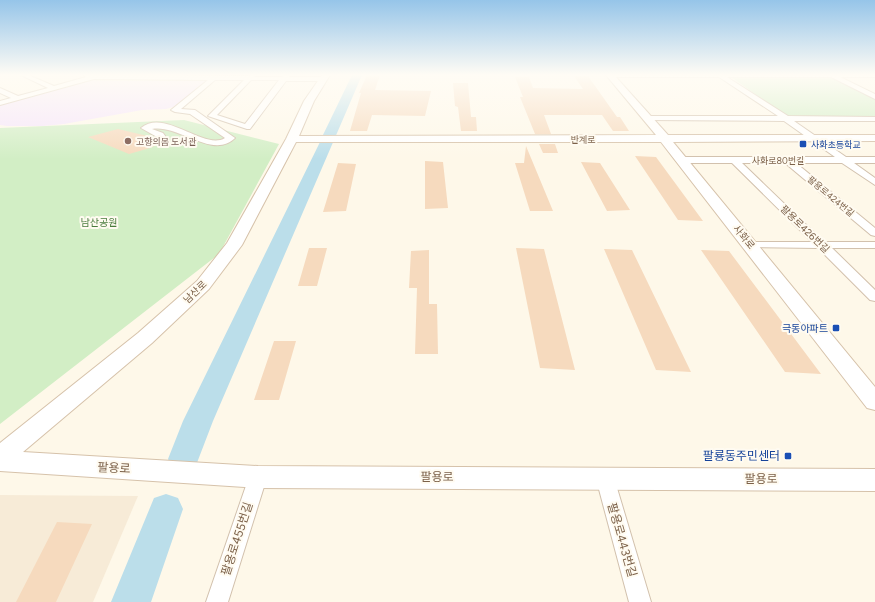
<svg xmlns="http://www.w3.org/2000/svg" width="875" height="602" font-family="Figtree,'Noto Sans KR',sans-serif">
  <rect width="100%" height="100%" fill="#fef8e9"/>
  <!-- residential -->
  <path fill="#f7ebd7" d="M0,495L138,496L93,602H0Z"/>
  <!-- education -->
  <path fill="#f5e5fb" d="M90,80L113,81H207L200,88L173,107L166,109L142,110L64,124L43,126H7L0,125V105Z"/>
  <!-- green -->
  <path fill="#d2eec5" d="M830,76L875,100V116H786L731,77Z
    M184,120L279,144L219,254L0,424V128Z"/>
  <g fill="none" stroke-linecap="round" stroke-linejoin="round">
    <!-- river -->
    <path fill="#bbdeea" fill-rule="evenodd" d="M352,75H362L213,421L195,468L184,472L173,468L168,459L183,421L320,142L323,139L322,137Z
      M166,494L178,498L183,509L151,602H111L154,498Z"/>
  </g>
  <!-- building -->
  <path fill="#f6dabe" d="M367,75H380L375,90L431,91L425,116L372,115L367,131H350L361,93H359Z
    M574,76H588L617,117H620L629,131H613L602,115H544L551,134H535L520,97H523L515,77H529L533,88L583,89Z
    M453,83H468L471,117H476L477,131H461L458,107L455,106Z
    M118,129L156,138L161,143L150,148L129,154L88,137Z
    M539,144H555L558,153H543Z
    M526,146L553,211H530L515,163H524Z
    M635,156L656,157L703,221L678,220Z
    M425,161L443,162L448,208L425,209Z
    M581,162L600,163L630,210L607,211Z
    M338,163L356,164L346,211L323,212Z
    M309,248H327L317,286H298Z
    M516,248L544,249L575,370L540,368Z
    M604,249L632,250L691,372L656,370Z
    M429,250V304H437L438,354H415L417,288H409L411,251Z
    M701,250L729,251L821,374L785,372Z
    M274,341H296L279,400H254Z
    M57,522L92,524L56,602H16Z"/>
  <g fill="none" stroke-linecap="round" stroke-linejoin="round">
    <!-- street casing -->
    <g stroke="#d2c1ad" stroke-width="2">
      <path id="street" d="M21,75H28L54,86L86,77L83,75L248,76L254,75L255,77H282L284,75H290L289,77H323L326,79L323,81H286L250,129H247L208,116L244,80H215L181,109L195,110L235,138C213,160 178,124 152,129L163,133L168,140L164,142H161L157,137L141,128C165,108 204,151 225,138L190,114L175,112L171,110L208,80L94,79L0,105V101L11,98L0,93V88L18,96L48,88ZM251,80H279L245,124L217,115Z
        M607,75H875V77H840L875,94V99L831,77H727L788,116L875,117V121H794L846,157H875V163H854L875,178V185L842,163H796L875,228V236L871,235L785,163H742L824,242H875V248H832L875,290V301L870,300L818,248L746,247L744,245L746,243L750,242H812L732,163H682L678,160L682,157H835L784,121L647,120L643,118L647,116H778L719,77H610Z
        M258,469L264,471L267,477L228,602H206L249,477L252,471Z
        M605,470L611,472L614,478L651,602H629L596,478L599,472Z"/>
    </g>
    <!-- secondary casing -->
    <g stroke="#d6c2aa" stroke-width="2">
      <path id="secondary" d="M322,75H330L314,101L299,136L656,135L606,75H614L668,135H875V141L673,142L875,387V410L867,408L661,142H296L242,245L209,289L152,343L23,452L258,466L875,469V491L258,488L0,471V443L138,333L197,281L227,243L286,139L304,101Z"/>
    </g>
    <!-- street -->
    <use href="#street" fill="#fff" fill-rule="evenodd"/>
    <!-- secondary -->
    <use href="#secondary" fill="#fff" fill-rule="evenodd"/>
  </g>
  <!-- sky -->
  <linearGradient id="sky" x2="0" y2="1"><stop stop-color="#96c5e9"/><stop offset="0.47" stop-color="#fffcf5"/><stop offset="1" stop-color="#fffcf5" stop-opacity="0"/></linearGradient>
  <rect width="875" height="159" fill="url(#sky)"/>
  <!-- markers -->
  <circle fill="#8d6e63" stroke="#fffbf1" stroke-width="1.5" cx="128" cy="141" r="4"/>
  <g fill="#1a4fb4" stroke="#fffbf1" stroke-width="1.5">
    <rect x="799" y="140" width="8" height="8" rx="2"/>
    <rect x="832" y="324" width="8" height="8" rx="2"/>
    <rect x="784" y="452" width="8" height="8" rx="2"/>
  </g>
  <g text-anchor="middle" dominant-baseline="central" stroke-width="4" stroke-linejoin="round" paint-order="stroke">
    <!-- far-street labels -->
    <g font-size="9" fill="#7c6149" stroke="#fffbf1">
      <text x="583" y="139">반계로</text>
      <text x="778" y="160">사화로80번길</text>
      <text transform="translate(831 196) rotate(40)">팔용로424번길</text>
    </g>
    <!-- far-education labels -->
    <g font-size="9" fill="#785e54" stroke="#fffbf1" text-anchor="start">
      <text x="136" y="141">고향의봄 도서관</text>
    </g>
    <!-- far-transit labels -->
    <g font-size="9" fill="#164399" stroke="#fffbf1" text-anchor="start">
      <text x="811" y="144">사화초등학교</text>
    </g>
    <!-- park labels -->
    <g font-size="10" fill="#497c3d" stroke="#fffbf1">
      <text x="99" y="222">남산공원</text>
    </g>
    <!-- street labels -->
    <g font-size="10" fill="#7c6149" stroke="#fffbf1">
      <text transform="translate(805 229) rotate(44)">팔용로426번길</text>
      <text transform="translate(744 237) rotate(51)">사화로</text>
      <text transform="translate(195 292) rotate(-44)">남산로</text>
    </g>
    <!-- transit labels -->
    <g font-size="10" fill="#164399" stroke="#fffbf1" text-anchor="end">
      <text x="828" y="328">극동아파트</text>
    </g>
    <!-- near-transit labels -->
    <g font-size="12" fill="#164399" stroke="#fffbf1" text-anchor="end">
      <text x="780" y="456">팔룡동주민센터</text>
    </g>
    <!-- near-street labels -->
    <g font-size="12" fill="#7c6149" stroke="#fffbf1">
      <text transform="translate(114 468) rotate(3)">팔용로</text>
      <text x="437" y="477">팔용로</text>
      <text x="761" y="479">팔용로</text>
      <text transform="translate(237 539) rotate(-72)">팔용로455번길</text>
      <text transform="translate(622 540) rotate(74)">팔용로443번길</text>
    </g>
  </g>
</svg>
